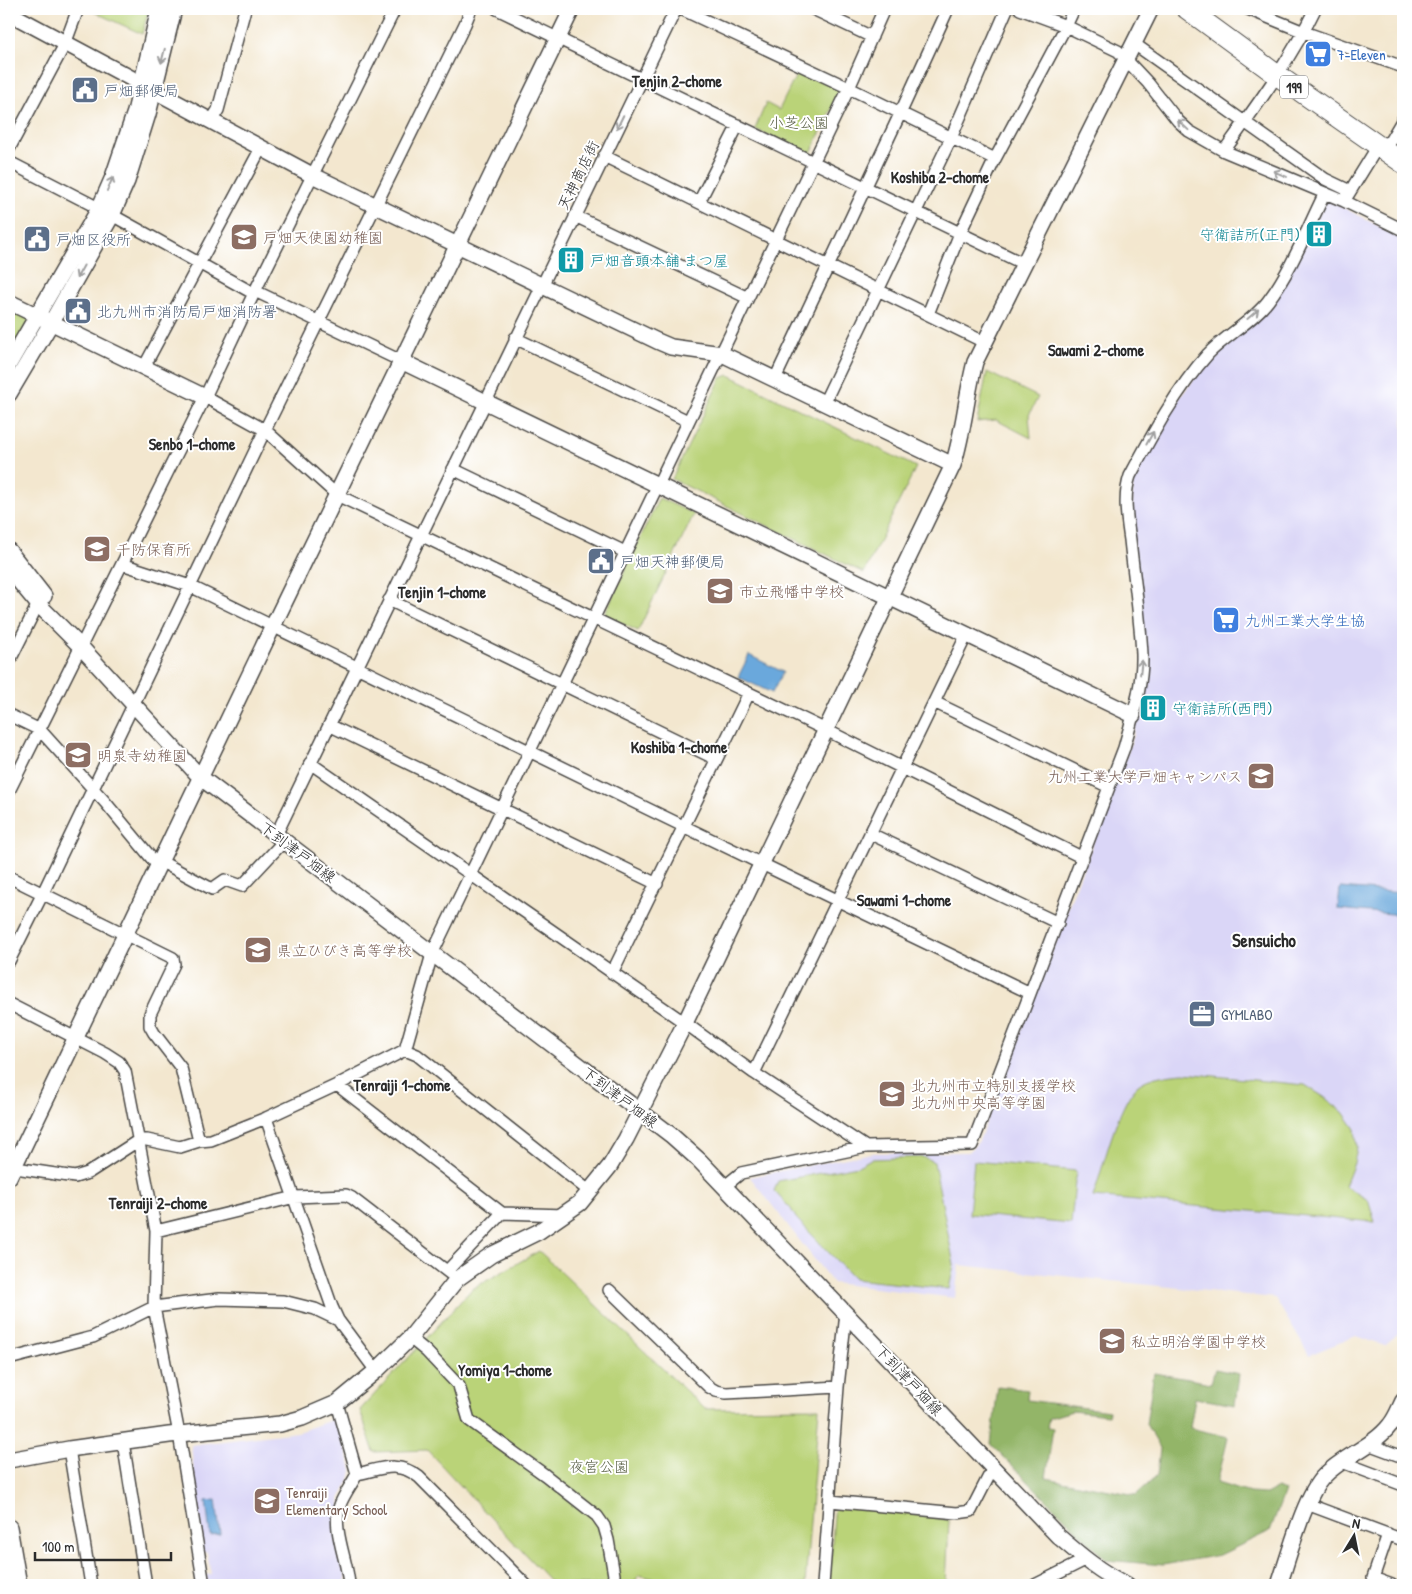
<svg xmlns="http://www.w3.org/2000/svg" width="1412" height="1594" font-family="'Patrick Hand','Klee One',sans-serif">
  <rect width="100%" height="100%" fill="#fff"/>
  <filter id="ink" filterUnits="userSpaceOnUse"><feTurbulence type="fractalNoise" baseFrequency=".02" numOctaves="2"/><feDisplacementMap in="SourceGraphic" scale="10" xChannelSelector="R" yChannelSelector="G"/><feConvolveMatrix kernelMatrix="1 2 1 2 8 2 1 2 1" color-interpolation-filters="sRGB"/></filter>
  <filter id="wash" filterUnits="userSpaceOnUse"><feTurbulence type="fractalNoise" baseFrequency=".0096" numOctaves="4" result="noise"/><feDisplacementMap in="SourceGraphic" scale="20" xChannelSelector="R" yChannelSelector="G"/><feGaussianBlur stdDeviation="1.12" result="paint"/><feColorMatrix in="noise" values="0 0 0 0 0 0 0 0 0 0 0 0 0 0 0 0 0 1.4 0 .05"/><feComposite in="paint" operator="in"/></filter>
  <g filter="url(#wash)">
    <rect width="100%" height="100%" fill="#f3e7cf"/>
    <!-- built -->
    <path fill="#dad6f7" d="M1327,199L1397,236L1403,238V1330L1385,1346L1356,1336L1309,1355L1275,1298L959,1265L955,1298L833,1283L750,1177L872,1153L969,1152L979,1141L1134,735L1144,665L1132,526L1133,478L1170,410L1217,350L1279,291Z
      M337,1418L352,1470L351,1476L340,1499L346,1585H208L206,1575L211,1574L207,1552H202L191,1445L298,1432Z"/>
    <!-- green -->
    <path fill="#bad378" stroke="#727f52" d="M93,9H149L142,34L92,11Z
      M799,69L840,90L810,155L755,129L766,103L779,110Z
      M9,307L40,323L9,375Z
      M987,372L1038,397L1029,415L1031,438L996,420L977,422Z
      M729,375L916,467L864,573L672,479L721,378Z
      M659,498L694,514L638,631L604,615Z
      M1184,1073L1305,1085L1324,1097L1343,1112L1355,1129L1357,1147L1354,1163L1345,1186L1368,1200L1375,1222L1093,1197C1103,1168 1117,1106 1137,1086C1148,1076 1171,1074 1184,1073Z
      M923,1157L934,1162L954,1265L949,1289L854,1279L796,1218L791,1209L774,1191L778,1181L858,1166L871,1159Z
      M974,1161L1076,1171L1071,1224L969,1214Z
      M539,1251L705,1409L819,1408L805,1585H680L639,1575L633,1585H554L427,1450L374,1452L360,1410L472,1289Z
      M835,1502L949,1520L946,1585H829Z"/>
    <!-- forest -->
    <path fill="#93b568" stroke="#5f704a" d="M1215,1369L1239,1374L1235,1405L1195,1398L1190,1428L1228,1437L1217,1483L1250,1493L1266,1494L1277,1488L1285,1491L1270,1531L1220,1555L1163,1565L1106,1560L991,1444L998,1386L1028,1390L1027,1400L1109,1411L1108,1415L1072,1411L1049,1418L1047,1427L1053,1428L1046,1478L1136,1495L1157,1476L1160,1448L1146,1424L1154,1373L1211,1383Z"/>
    <!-- water -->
    <path fill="#6aa8dc" stroke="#4a6a84" d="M749,655L783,672L772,693L738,677Z
      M1340,888L1403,893V915L1338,909Z
      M216,1500L220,1534L210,1535L206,1501Z"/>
  </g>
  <g filter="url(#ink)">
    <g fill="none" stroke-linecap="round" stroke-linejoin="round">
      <!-- street casing -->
      <g stroke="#494744" stroke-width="14">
        <path id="street" d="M497,9L1024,264
          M681,9L849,88L995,159
          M813,9L872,37
          M1020,9L1066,26L1118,51L1148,83L1178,121L1189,131L1224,151L1344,201L1403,230
          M1248,9L1304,32L1403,67
          M1133,43L1325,179L1350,191
          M211,121L218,110L245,9
          M9,149L65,44L78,9
          M1224,151C1257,105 1291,59 1315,9
          M604,156L984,342
          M9,162L112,215L253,293
          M1346,198L1378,146L1390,141L1403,119
          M699,202L738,125
          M575,216L748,298
          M255,291L401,361
          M928,314L960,233L995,159L1066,26L1074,9
          M515,338L688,421
          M144,367L261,148
          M775,379L900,114L948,9
          M205,397L265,430L337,495L826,730L1083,858
          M824,403L951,138L1007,9
          M453,469L625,552
          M122,564L190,586L683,826L1030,993
          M389,600L716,759
          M9,662L38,604
          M934,702L1109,787
          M9,715L40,730L105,802L158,866
          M329,725L657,884
          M310,763L685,1023L754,1073L866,1147
          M9,791L205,397L255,291L395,9
          M871,834L1058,923
          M276,835L676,9
          M160,861L212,889L225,880L242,886L284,841
          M9,877L173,958L174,964L150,1014V1026L154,1033L181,1068L199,1141
          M9,961L42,895L265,430L465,24L471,9
          M612,973L749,693
          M9,1004L105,1053L119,1062L125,1071L156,1231L154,1307L179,1434L204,1585
          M405,1050L417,1055L589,1191
          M754,1073L967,634
          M337,1085L502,1213L564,1215
          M266,1118L332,1307L338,1320L376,1371
          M9,1167L75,1177L88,1173L139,1140H147L180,1147L199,1141L211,1140L266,1118L337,1085L405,1050L432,954L849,88L884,9
          M725,1186L741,1173L866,1147L972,1145L1124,748C1132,718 1143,686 1142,654C1140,616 1134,578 1130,540C1127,519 1123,496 1130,476C1153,433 1176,390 1208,354C1226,335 1252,322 1268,301C1292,269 1307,229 1325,193
          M156,1231L295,1197L346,1195L352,1198L457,1279
          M448,1270L502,1213
          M609,1290L709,1387L716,1391L726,1393L838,1387
          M410,1338L426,1351L459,1386L469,1420L545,1475L597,1516L604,1526L608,1540L614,1575L612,1585
          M9,1359L93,1337L154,1307L219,1299L283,1301L315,1309L338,1320
          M337,1403L357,1474C352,1484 344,1494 340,1505C331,1528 348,1561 349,1585
          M123,1442L146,1585
          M1368,1444L1403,1457
          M69,1449L91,1585
          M1342,1462L1403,1485
          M357,1474C381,1469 398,1460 419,1477L526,1585
          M830,1501L957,1513L971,1511L993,1468
          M1307,1504L1403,1540
          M1388,1534L1373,1578L1392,1585
          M823,1585L838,1387L846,1313
          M1035,1585L1085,1560"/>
      </g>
      <!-- secondary casing -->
      <g stroke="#494744" stroke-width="18">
        <path id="secondary" d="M9,13L312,175L657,341L671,347L722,354L953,465
          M9,302L205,397
          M401,361L1133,715
          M9,364L99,209L113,177L135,112L159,9
          M9,394L51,323L112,215L127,181L148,114L174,9
          M9,551L44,596
          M9,569L38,604L80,646L200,777L671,1135L699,1160L1058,1536C1080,1555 1101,1573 1127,1585
          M9,1177L273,626L572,9
          M9,1460L69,1449L169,1435L280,1424L302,1418L337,1403L376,1371L410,1338L457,1279L491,1255L538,1232L580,1203L610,1166L626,1139L685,1023L953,465C964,431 966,396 975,362L1151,9
          M9,1527L19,1585
          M1279,1585C1288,1559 1305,1494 1324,1476C1343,1456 1373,1447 1390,1425C1396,1418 1399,1409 1403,1401"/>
      </g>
      <!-- highway casing -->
      <g stroke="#494744" stroke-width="22">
        <path id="highway" d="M1187,9L1277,75L1403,163"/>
      </g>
      <!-- street -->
      <use href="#street" stroke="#fff" stroke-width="11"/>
      <!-- secondary -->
      <use href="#secondary" stroke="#fff" stroke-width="15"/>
      <!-- highway -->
      <use href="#highway" stroke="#fff" stroke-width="20"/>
    </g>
    <!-- one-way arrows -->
    <defs><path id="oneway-shaft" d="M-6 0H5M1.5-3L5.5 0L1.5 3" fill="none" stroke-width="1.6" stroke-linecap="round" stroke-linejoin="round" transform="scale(1.25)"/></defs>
    <g stroke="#a0a0a0">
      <use href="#oneway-shaft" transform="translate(163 56) rotate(104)"/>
      <use href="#oneway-shaft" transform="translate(620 122) rotate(116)"/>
      <use href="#oneway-shaft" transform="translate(1183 125) rotate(-137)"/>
      <use href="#oneway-shaft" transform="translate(1280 174) rotate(-157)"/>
      <use href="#oneway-shaft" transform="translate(110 184) rotate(-66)"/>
      <use href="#oneway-shaft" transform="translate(80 272) rotate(119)"/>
      <use href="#oneway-shaft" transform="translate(1253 314) rotate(-41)"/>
      <use href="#oneway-shaft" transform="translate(1150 438) rotate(-61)"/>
      <use href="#oneway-shaft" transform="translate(1141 667) rotate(-84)"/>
    </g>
  </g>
  <!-- icons -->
  <defs>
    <g id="supermarket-square" transform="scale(1.4375)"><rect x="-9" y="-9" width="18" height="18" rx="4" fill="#3f7fe0" stroke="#fff"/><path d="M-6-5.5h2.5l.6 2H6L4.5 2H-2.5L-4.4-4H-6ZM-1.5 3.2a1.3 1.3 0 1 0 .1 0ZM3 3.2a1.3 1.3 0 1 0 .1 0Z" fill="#fff"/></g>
    <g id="civic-square" transform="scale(1.4375)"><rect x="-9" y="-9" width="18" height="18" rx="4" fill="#5c6f8a" stroke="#fff"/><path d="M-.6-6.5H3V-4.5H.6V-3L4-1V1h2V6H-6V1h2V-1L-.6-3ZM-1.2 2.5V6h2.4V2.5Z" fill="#fff"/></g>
    <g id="building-square" transform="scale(1.4375)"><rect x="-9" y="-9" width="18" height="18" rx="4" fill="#0f9aa8" stroke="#fff"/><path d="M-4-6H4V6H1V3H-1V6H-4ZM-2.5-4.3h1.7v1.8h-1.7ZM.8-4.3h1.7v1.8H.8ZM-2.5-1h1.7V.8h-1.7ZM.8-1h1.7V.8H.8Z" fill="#fff"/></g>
    <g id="school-square" transform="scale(1.4375)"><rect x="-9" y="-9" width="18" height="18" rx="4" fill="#8d6e63" stroke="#fff"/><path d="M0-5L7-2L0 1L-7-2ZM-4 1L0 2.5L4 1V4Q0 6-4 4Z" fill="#fff"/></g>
    <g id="university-square" transform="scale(1.4375)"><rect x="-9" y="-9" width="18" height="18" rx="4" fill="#8d6e63" stroke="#fff"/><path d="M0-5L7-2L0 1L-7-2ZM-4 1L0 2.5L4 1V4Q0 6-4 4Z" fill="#fff"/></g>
    <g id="office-square" transform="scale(1.4375)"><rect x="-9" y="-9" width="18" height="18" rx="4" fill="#5c6f8a" stroke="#fff"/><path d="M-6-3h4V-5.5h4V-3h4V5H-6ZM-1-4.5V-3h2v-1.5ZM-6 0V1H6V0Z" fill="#fff"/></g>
  </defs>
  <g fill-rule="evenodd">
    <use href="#supermarket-square" x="1318" y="54"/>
    <use href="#civic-square" x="85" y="90"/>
    <use href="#building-square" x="1319" y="234"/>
    <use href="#school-square" x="244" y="237"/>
    <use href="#civic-square" x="37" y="239"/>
    <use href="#building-square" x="571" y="260"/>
    <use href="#civic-square" x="78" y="311"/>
    <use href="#school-square" x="97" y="549"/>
    <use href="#civic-square" x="601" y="561"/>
    <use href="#school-square" x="720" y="591"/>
    <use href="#supermarket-square" x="1226" y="620"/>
    <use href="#building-square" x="1153" y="708"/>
    <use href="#school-square" x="78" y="755"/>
    <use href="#university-square" x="1261" y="776"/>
    <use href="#school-square" x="258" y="950"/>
    <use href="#office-square" x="1202" y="1014"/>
    <use href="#school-square" x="892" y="1094"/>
    <use href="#school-square" x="1112" y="1341"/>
    <use href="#school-square" x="267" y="1501"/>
  </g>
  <g text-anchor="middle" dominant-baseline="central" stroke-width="4" stroke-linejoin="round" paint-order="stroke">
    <!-- shield labels -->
    <rect fill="#fff" stroke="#6b6b6b" stroke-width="1" x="1280" y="75.5" width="28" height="23" rx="4"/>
    <g font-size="14" font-weight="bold" fill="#2b2b2b">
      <text x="1294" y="87">199</text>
    </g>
    <!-- shop labels -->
    <g font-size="15" fill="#366cbe" stroke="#fff" text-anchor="start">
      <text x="1337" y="54">7-Eleven</text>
      <text x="1245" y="620">九州工業大学生協</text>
    </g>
    <!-- service labels -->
    <g font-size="15" fill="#4e5e75" stroke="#fff" text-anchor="start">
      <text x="104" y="90">戸畑郵便局</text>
      <text x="56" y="239">戸畑区役所</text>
      <text x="97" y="311">北九州市消防局戸畑消防署</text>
      <text x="620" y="561">戸畑天神郵便局</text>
      <text x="1221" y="1014">GYMLABO</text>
    </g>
    <!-- park labels -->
    <g font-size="15" fill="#565d42" stroke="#fff">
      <text x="799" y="122">小芝公園</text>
      <text x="599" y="1466">夜宮公園</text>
    </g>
    <!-- street labels -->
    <g font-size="15" fill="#2b2b2b" stroke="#fff">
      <text transform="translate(578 175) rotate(-64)">天神商店街</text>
      <text transform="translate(298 852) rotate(37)">下到津戸畑線</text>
      <text transform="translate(620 1097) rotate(37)">下到津戸畑線</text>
      <text transform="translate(909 1380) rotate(47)">下到津戸畑線</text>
    </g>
    <!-- culture labels -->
    <g font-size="15" fill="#0d838f" stroke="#fff" text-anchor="start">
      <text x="1300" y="234" text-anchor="end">守衛詰所(正門)</text>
      <text x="590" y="260">戸畑音頭本舗 まつ屋</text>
      <text x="1172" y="708">守衛詰所(西門)</text>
    </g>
    <!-- education labels -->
    <g font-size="15" fill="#785e54" stroke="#fff" text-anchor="start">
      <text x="263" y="237">戸畑天使園幼稚園</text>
      <text x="116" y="549">千防保育所</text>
      <text x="739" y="591">市立飛幡中学校</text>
      <text x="97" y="755">明泉寺幼稚園</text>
      <text x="1242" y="776" text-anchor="end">九州工業大学戸畑キャンパス</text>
      <text x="277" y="950">県立ひびき高等学校</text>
      <text x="911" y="1085">北九州市立特別支援学校<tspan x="911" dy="17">北九州中央高等学園</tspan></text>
      <text x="1131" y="1341">私立明治学園中学校</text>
      <text x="286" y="1492">Tenraiji<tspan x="286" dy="17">Elementary School</tspan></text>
    </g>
    <!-- neighbourhood labels -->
    <g font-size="16" font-weight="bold" fill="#2b2b2b" stroke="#fff">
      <text x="677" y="81">Tenjin 2-chome</text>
      <text x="940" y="177">Koshiba 2-chome</text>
      <text x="1096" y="350">Sawami 2-chome</text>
      <text x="192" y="444">Senbo 1-chome</text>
      <text x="442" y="592">Tenjin 1-chome</text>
      <text x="679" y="747">Koshiba 1-chome</text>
      <text x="904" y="900">Sawami 1-chome</text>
      <text x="402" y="1085">Tenraiji 1-chome</text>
      <text x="158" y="1203">Tenraiji 2-chome</text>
      <text x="505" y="1370">Yomiya 1-chome</text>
    </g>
    <!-- quarter labels -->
    <g font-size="18" font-weight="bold" fill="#2b2b2b" stroke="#fff">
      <text x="1264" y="940">Sensuicho</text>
    </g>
  </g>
  <!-- margin -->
  <rect width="1412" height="1594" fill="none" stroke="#fff" stroke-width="30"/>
  <!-- north arrow -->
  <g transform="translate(1354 1536) rotate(10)" stroke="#ffffff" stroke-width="4" paint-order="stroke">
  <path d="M0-4L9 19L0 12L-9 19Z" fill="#2b2b2b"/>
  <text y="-8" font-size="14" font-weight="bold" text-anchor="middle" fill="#2b2b2b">N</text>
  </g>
  <!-- scale -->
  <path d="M35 1552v8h136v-8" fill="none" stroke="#2b2b2b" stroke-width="2.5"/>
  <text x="42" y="1552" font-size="15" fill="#2b2b2b" stroke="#ffffff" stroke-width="4" paint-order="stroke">100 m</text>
</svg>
